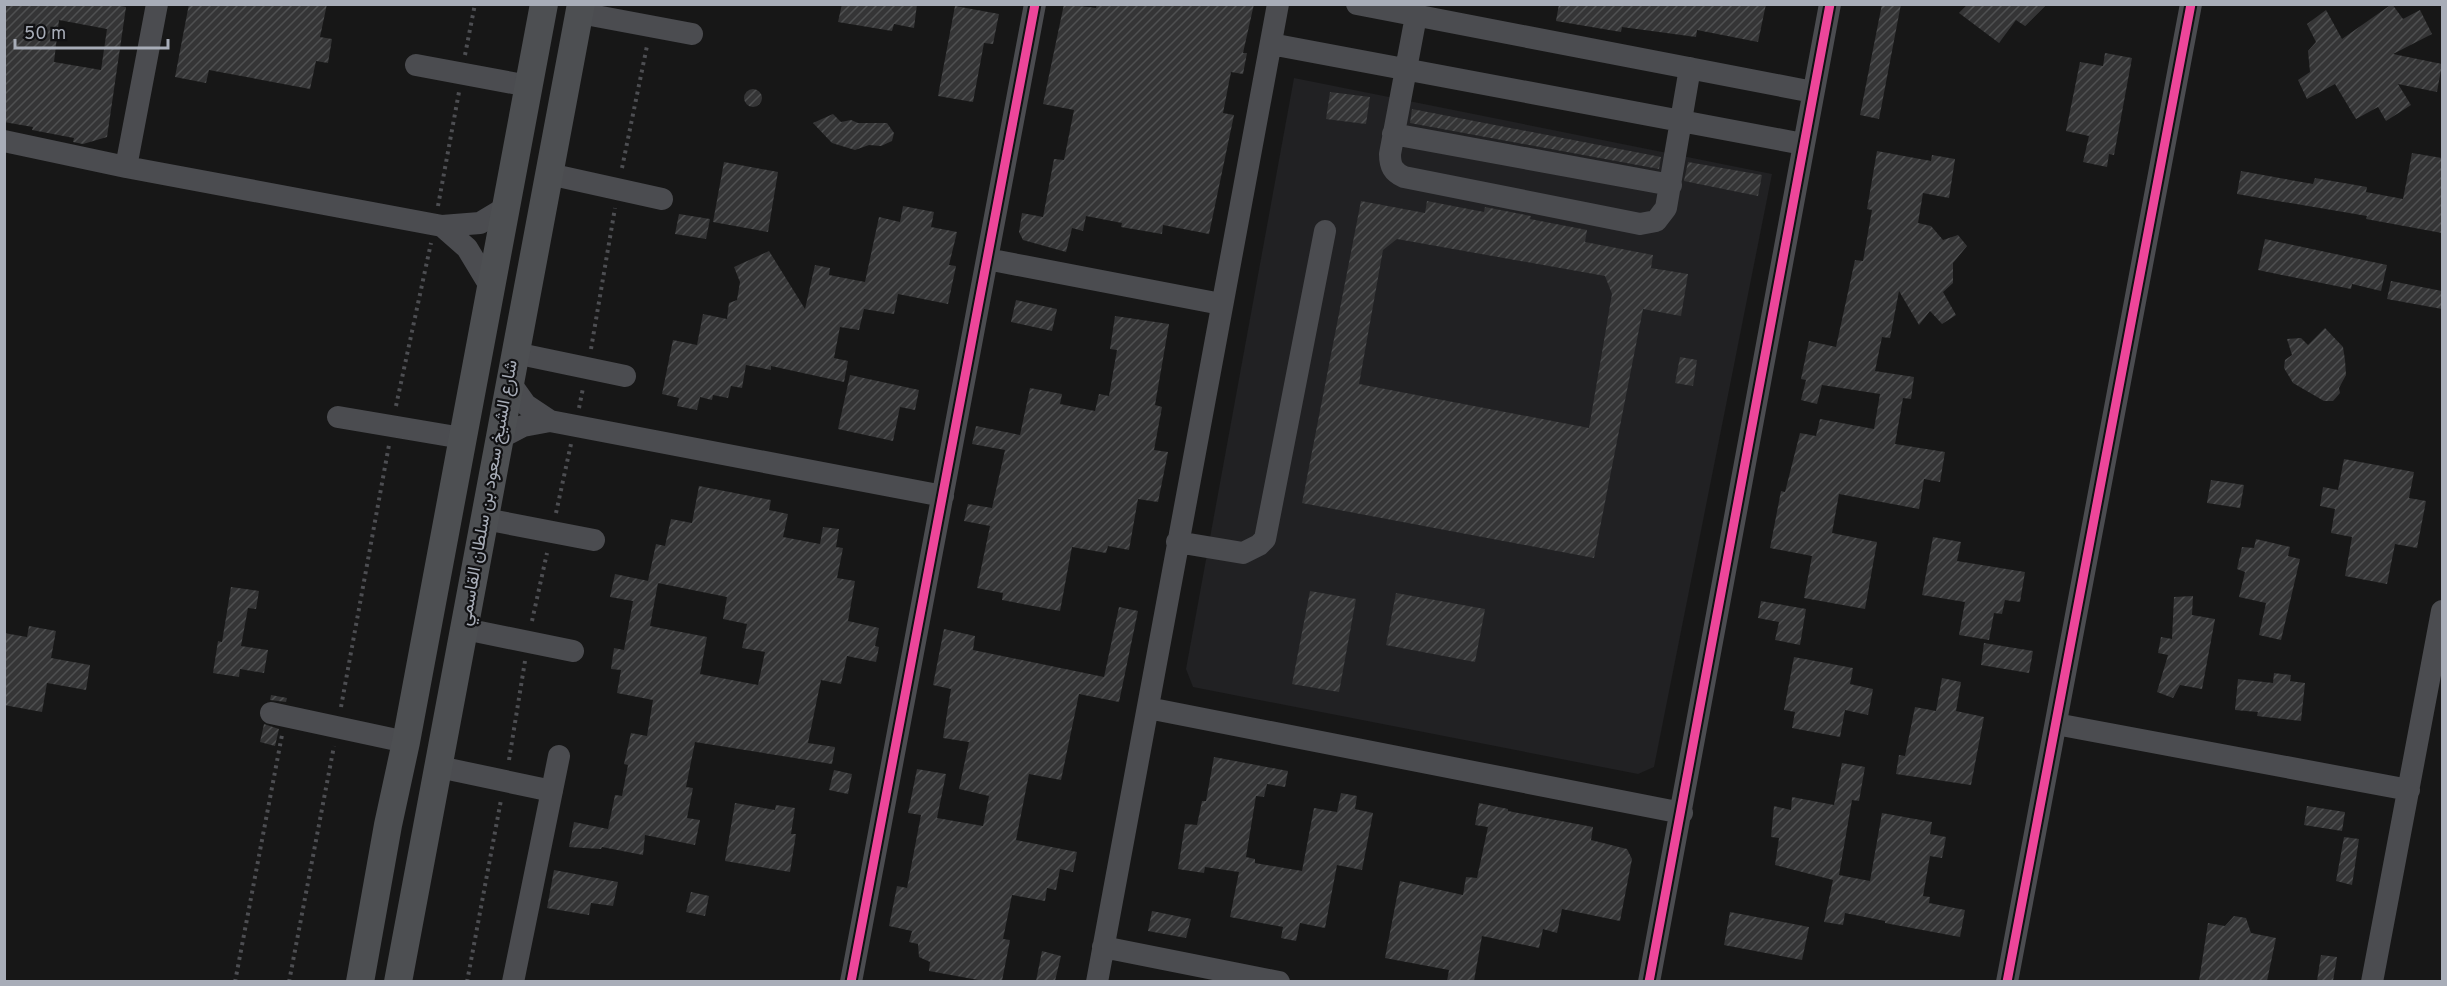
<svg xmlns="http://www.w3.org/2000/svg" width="2447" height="986" font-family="Overpass,Vazirmatn,sans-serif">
  <defs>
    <pattern id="building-hatch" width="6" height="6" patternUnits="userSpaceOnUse" patternTransform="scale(1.5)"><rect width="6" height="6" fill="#353536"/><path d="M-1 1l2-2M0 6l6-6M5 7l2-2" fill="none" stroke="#4f5051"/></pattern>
  </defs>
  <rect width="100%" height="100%" fill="#171717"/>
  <!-- built -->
  <path fill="#212123" d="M1294,78L1772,174L1654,767L1638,774L1193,687L1186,669Z"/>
  <!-- building -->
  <path fill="url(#building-hatch)" fill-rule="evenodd" d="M4,4H112L126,7L107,137L83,144L73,142L74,138L32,130L33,127L4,122ZM59,20L107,29L101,70L54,62Z
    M189,4H327L320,37L332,39L328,63L316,61L310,89L209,70L206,83L175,77Z
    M842,4H917L914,28L894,24L892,31L838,22Z
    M1064,4L1096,8L1097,4H1254L1243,53H1247L1243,74L1231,72L1223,113L1234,115L1209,234L1163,225L1162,234L1121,227L1122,223L1086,216L1083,231L1072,228L1066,252L1023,240L1019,232L1022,213L1043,217L1054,159L1064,160L1074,110L1043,104Z
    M1559,4H1766L1758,42L1697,30L1696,37L1622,27L1621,32L1556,21Z
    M1882,4H1901L1879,119L1860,115Z
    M1968,4H2047L2025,26L2016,20L1999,43L1959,13Z
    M2392,4L2403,19L2420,10L2432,34L2393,54L2442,64L2437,92L2398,84L2411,105L2386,121L2378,107L2356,119L2335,84L2307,99L2298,80L2310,72L2308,51L2316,42L2307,24L2326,10L2342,39Z
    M955,6L999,14L993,44L984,43L973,102L938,96Z
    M2105,53L2132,58L2114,155L2109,154L2107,167L2083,162L2089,136L2066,131L2080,62L2103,66Z
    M744 98a9 9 0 1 1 18 0a9 9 0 1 1-18 0Z
    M1330,92L1370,97L1366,124L1326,119Z
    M1412,109L1661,157L1659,169L1410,123Z
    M833,114L841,122L851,120L858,123H887L894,133L892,141L881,146L869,145L855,150L832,143L813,123Z
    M1877,151L1931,161L1932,155L1955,159L1949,198L1923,193L1918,223L1931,226L1943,240L1958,235L1967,246L1953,263V283L1943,292L1956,315L1942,324L1930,311L1919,325L1899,291L1890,338L1882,337L1875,371L1914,377L1911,399L1903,398L1895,444L1945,452L1940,482L1924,479L1919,509L1839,494L1832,533L1877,542L1865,609L1804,598L1812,556L1770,548L1781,491L1785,492L1800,433L1816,436L1820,419L1874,429L1880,394L1822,385L1817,404L1801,400L1806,380L1801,379L1809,341L1836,347L1855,260L1863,261L1872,210L1867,209Z
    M2412,153L2442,158V233L2366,219L2367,216L2237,194L2241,171L2313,184L2315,178L2367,187L2366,192L2403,199Z
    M724,162L778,172L768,232L713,222Z
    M1688,162L1762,175L1758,196L1684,181Z
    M1361,201L1425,213L1427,201L1484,212L1485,207L1531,216L1530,219L1587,230L1585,242L1653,255L1651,268L1688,274L1681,316L1643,309L1594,558L1302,503ZM1397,239L1605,276L1612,294L1589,428L1359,384L1383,250Z
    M903,206L934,212L931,227L957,232L949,265L956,266L948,304L898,294L894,314L864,309L859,330L840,327L834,358L848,361L844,382L771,366V370L746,365L742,388L731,386L728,398L713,395L712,400L700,397L697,410L677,406L679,398L662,394L673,340L697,345L703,314L727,319L729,303L737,300L740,282L734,267L769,251L805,309L815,265L830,268L829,275L865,282L879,217L900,222Z
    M679,214L710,219L706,239L675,234Z
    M2265,239L2387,265L2381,291L2352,284L2351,289L2258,270Z
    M2391,281L2442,291V309L2387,299Z
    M1016,300L1057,309L1052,331L1011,322Z
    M1115,316L1169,324L1155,405L1162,407L1154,450L1168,452L1158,502L1138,499L1129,550L1108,546L1106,553L1072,547L1060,611L1002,600L1003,593L977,588L990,526L964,521L968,504L992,508L1005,450L972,444L976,426L1020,435L1030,388L1062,394L1060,404L1095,411L1099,394L1109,396L1117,350L1110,349Z
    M2325,328L2343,347L2345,360L2346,375L2339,388L2340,393L2333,401H2324L2293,383L2284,368L2285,360L2292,355L2287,339L2301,338L2308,345Z
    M1680,357L1697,360L1693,386L1675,383Z
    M850,375L919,390L915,410L900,407L893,441L838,429Z
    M2344,459L2414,472L2409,498L2426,501L2417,548L2395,544L2387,584L2345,576L2352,537L2331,533L2335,509L2320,506L2323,487L2338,490Z
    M2211,480L2244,485L2240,508L2207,503Z
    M699,486L771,500L769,510L788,514L783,537L820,544L823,527L839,529L836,547L843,548L837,578L855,581L848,621L879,628L875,646L879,647L876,662L847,656L841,684L821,680L808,743L835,747L832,764L695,742L686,787L693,788L687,818L700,820L695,845L645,835L643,855L602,847L601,849L569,847L574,822L608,829L615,795L622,796L628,765L624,764L631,733L647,736L653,700L617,693L621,670L611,669L614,648L624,650L633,601L610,597L615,574L658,583L650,626L707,637L700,674L758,685L765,652L742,648L747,624L723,619L727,597L648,581L656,544L665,546L671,519L692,523Z
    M1933,537L1961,542L1957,561L2025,572L2020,602L2005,600L2002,614L1994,613L1989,640L1959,635L1965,602L1922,595Z
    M2256,539L2290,547L2288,556L2300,559L2281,640L2259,635L2266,603L2239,597L2245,572L2237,569L2242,547L2254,548Z
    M231,587L259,591L256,609L248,608L241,646L268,650L264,673L240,669L239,677L213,673L218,641L222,642Z
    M1310,591L1356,599L1339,692L1292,684Z
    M1396,593L1485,609L1475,662L1386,645Z
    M2193,596L2192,615L2215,619L2202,689L2180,685L2173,698L2157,692L2168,655L2158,653L2161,637L2172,639L2174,597Z
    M1761,601L1806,609L1800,645L1775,640L1779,622L1758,618Z
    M1119,607L1138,611L1119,702L1079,694L1061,780L1029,774L1016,840L1077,852L1073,872L1060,869L1056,890L1047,888L1045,901L1012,895L1003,939L1010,940L1002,981H984L929,971L930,962L919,957L918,944L909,942L912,931L889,926L897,886L907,888L921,815L908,813L917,769L946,774L937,818L983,826L989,796L959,789L969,742L943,738L951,689L933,685L944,629L975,636L973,650L1104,677Z
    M29,626L56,631L51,658L90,665L86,690L47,683L42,712L4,705V633L27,637Z
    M1984,643L2033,651L2029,673L1981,665Z
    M1794,657L1853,668L1850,684L1873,689L1868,715L1845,710L1840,737L1792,728L1795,712L1784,710Z
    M2274,673L2291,675L2290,681L2305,683L2301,721L2257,716L2258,712L2235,710L2238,679L2273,683Z
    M1942,678L1961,682L1956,711L1984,717L1971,785L1896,774L1899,755L1905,756L1915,707L1936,711Z
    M271,695L287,698L286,702L270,700Z
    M264,724L279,729L275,746L260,742Z
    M1214,757L1288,771L1285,787L1267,784L1264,797L1256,796L1246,857L1255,859V863L1302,871L1314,808L1337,812L1341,793L1357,796L1355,809L1373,813L1362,870L1337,865L1325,928L1300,923L1296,941L1281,938L1283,927L1230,917L1239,872L1205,867L1204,873L1178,869L1185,824L1197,825L1202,801H1206Z
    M1842,763L1865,767L1859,801L1852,800L1839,875L1870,881L1882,813L1932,822L1930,834L1946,837L1942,858L1930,856L1923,896L1930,897L1929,903L1965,910L1960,937L1885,923V921L1845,913L1843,925L1824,922L1833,880L1775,865L1779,838L1771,837L1774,806L1791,810L1792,797L1834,805Z
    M834,770L852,774L848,794L829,790Z
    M735,803L775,810L776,805L795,808L791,834H796L790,872L725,861Z
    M1479,803L1508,809V811L1593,827L1591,840L1627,849L1632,859L1620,921L1562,909L1557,933L1543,929L1539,948L1482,936L1474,981H1447L1449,970L1385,958L1400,881L1463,895L1466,877L1477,878L1488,827L1475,825Z
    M2307,806L2345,812L2342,831L2304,825Z
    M2344,837L2359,839L2352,885L2336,881Z
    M554,870L618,882L613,906L591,903L589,915L547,908Z
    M691,892L709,896L705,916L686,912Z
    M1152,911L1191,919L1186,938L1148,931Z
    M1730,912L1809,927L1802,960L1724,945Z
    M2234,916L2246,918L2251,933L2276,938L2267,981H2199L2208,923L2225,926Z
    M1042,951L1061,956L1055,981H1036Z
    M2321,955L2337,957L2333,981H2317Z"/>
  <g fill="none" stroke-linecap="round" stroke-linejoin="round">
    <!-- path -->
    <path stroke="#4d4e52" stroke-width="4" stroke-dasharray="3 4.5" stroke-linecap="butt" d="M465,55L475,4
      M622,168L647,46
      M438,206L459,92
      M591,349L615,208
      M396,406L431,243
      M579,408L583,388
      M556,513L571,444
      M532,621L547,553
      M341,707L389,445
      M509,760L525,661
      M235,982L282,735
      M289,982L334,746
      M467,982L501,800"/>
    <!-- minor -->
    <path stroke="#4b4c50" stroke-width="22" d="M1357,4L1813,92
      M580,13L692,34
      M1416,16L1390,154C1390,166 1393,172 1404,177L1640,224L1656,221L1666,208L1690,68
      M1271,44L1803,144
      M416,65L529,86
      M1393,134L1671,185
      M4,141L126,167L442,226L480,223L505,208
      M126,167L157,4
      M549,174L662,199
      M442,226L467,248L490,286
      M987,259L1221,304
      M515,353L625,376
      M509,381L526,405L550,421
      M338,417L462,438
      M498,439L523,426L550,421L943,496
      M485,519L594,540
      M1177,542L1243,553L1259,545L1265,539L1325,231
      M465,629L573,651
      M1148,708L1682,813
      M271,713L406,742
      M2056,724L2409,790
      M439,767L552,791
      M1103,947L1279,982
      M513,982L559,756
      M851,982L1035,4
      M1097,982L1278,4
      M1649,982L1830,4
      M2007,982L2191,4
      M2372,982L2442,611"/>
    <!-- major -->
    <path stroke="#4d4f52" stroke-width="28" d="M360,982L388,825L406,742L544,4
      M398,982L581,4"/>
    <!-- cycleway casing -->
    <g stroke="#111113" stroke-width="13">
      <path id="cycleway" d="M851,982L1035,4
        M1649,982L1830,4
        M2007,982L2191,4"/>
    </g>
    <!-- cycleway -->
    <use href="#cycleway" stroke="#ed469a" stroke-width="9"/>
  </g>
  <g text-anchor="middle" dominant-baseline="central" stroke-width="4.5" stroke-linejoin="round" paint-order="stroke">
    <!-- street labels -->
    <g font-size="18" fill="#a8adb8" stroke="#111113">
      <text transform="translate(489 493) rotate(-80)">شارع الشيخ سعود بن سلطان القاسمي</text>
    </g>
  </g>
  <!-- border -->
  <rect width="2447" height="986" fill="none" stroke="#a8adb8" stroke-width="12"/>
  <!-- scale -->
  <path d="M15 39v9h153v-9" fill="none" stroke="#a8adb8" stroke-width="3"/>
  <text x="24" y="39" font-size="18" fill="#a8adb8" stroke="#111113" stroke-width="4.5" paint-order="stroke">50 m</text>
</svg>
